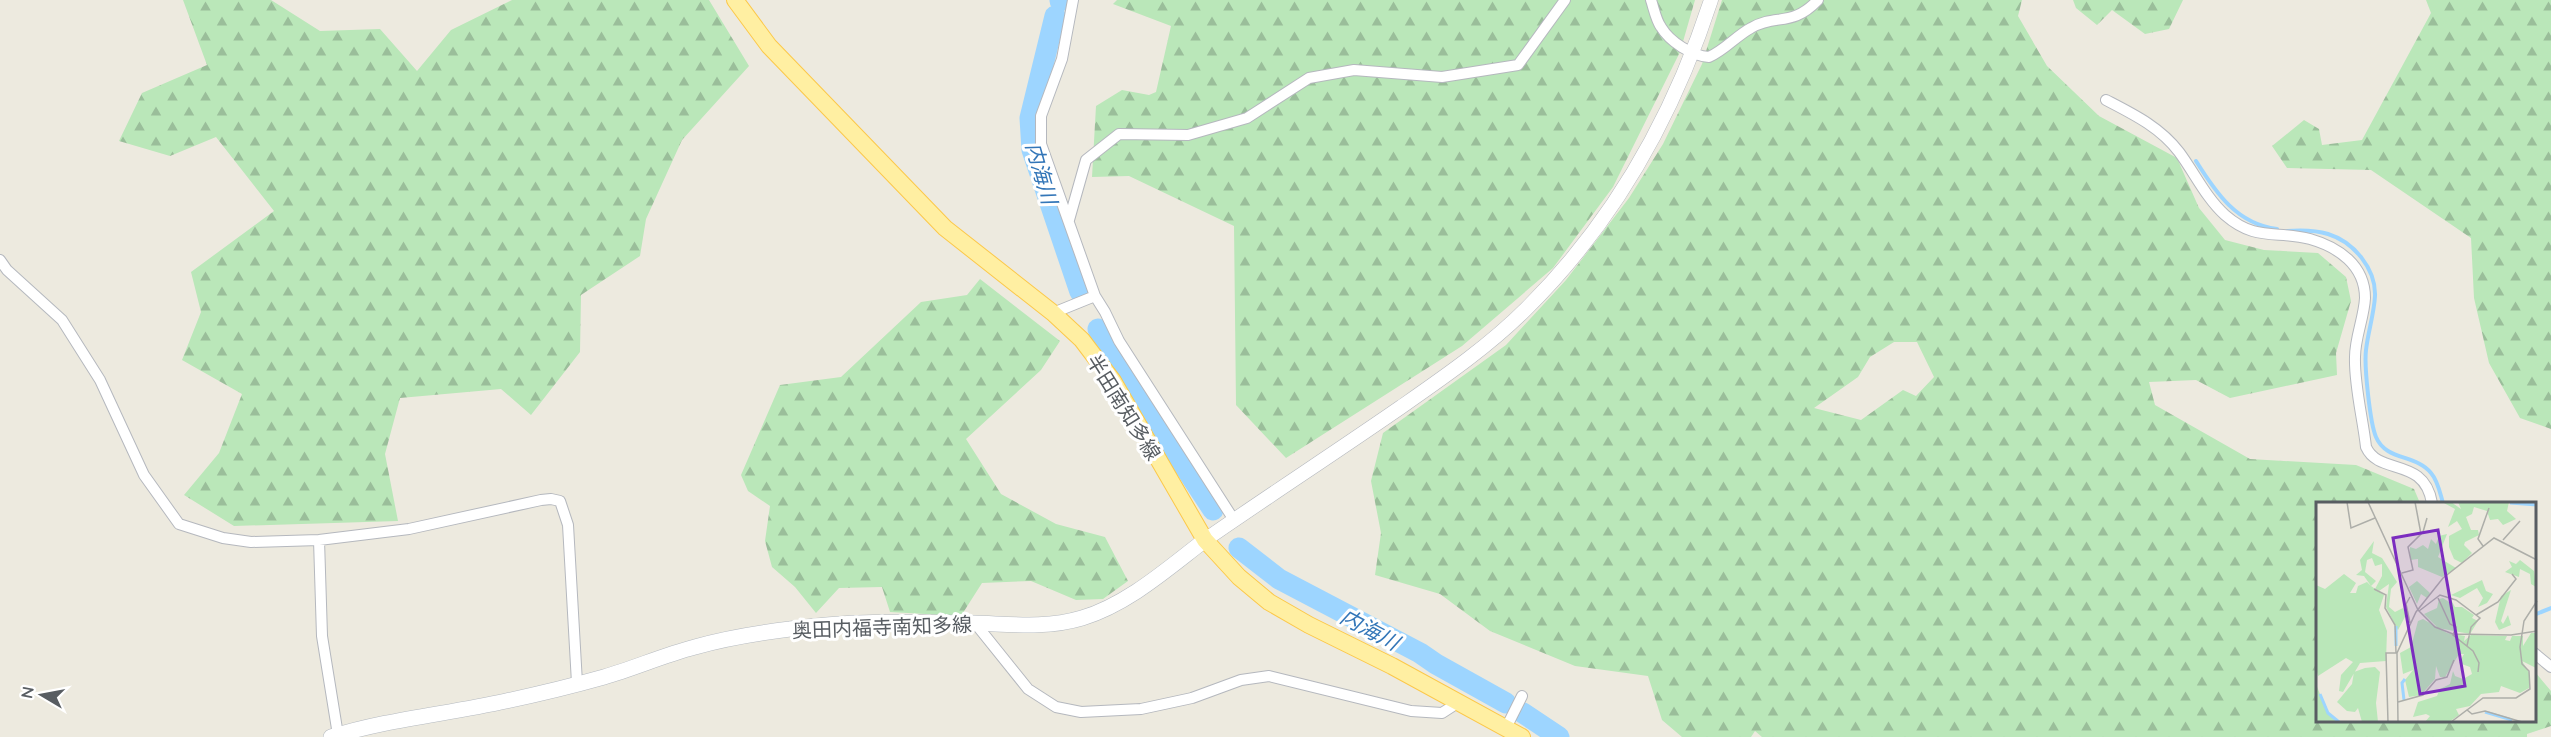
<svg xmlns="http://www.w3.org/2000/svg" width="2551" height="737" font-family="Quicksand,'Noto Sans JP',sans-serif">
  <defs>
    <pattern id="forest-firs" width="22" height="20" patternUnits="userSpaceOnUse" patternTransform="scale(1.5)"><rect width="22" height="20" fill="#bae7b9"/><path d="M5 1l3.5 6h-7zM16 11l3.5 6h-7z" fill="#9abe9a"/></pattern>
  </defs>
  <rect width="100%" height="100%" fill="#edeadf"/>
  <!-- forest -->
  <path fill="url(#forest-firs)" fill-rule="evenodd" d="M183,0H271L320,31L380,29L417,71L451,30L512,0H709L749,66L682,140L646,219L640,256L581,295L580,352L531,415L501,389L400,398L385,454L398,521L234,526L184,495L219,453L242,394L182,360L201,312L191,272L274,211L216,137L170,156L119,141L142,93L207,65Z
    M1117,0H1695L1680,52L1613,187L1553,268L1462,346L1286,458L1236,405L1234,226L1129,176L1092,177L1096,106L1122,90L1149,95L1156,92L1171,26L1113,4Z
    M1722,0H2022L2018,16L2047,66L2099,116L2177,158L2199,208L2225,240L2264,250L2318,253L2346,277L2351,301L2336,353L2337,375L2230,398L2196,380L2149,382L2155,405L2250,459L2356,465L2414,489L2420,503H2317V720H2534L2535,672L2551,691V726L2527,734V737H1762L1755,731L1751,737H1682L1662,720L1648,676L1575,666L1490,631L1440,594L1375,575L1381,533L1371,481L1383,433L1506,345L1566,280L1629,198L1663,144L1702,64ZM1894,342H1917L1934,377L1916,396L1903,390L1861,420L1814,408L1858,377L1870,357Z
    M2073,0H2183L2169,29L2145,34L2112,10L2097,25L2076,8Z
    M2426,0H2551V429L2520,418L2489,363L2474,298L2471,238L2371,170L2287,168L2272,146L2304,120L2319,129L2322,145L2362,140L2431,13Z
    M980,279L1060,341L1041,370L966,439L1001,494L1056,524L1105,537L1128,581L1103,599L1076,600L1031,581L982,583L961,616L890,612L882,587L839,588L816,613L795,587L772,567L765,541L770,506L748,491L741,475L780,385L841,377L921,302L967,295Z"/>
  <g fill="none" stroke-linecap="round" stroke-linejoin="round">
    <!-- stream -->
    <path stroke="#9dd5ff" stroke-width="4" d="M2196,161C2216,193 2237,224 2277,229
      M2287,231C2301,230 2315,230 2328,234C2354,242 2376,269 2375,296C2374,314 2368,332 2366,350C2364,366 2370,423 2376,437C2386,461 2416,454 2431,473C2438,481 2440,493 2443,503
      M2534,615L2551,608"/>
    <!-- river -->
    <path stroke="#9dd5ff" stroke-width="21" d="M1060,1L1061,0
      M1055,16L1030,118L1032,150L1080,292
      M1098,329L1142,402L1213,510
      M1239,548L1279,579L1420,653L1436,664L1506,703
      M1523,713L1559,737"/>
    <!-- minor casing -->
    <g stroke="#b5b8be" stroke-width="12">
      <path id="minor" d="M1073,0L1062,59L1041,116V144L1095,296L1105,312L1119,341L1234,520
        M1651,0C1654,9 1656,20 1661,27C1670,42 1692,56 1709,57C1725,50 1736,36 1751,28C1777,13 1791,28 1818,0
        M2106,100C2133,114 2160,127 2179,152C2194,172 2206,198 2225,215C2256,242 2276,230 2310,239C2338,247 2365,265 2365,298C2364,318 2355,337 2355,357C2354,385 2363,419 2366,447C2379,476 2424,456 2432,503
        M1069,220L1086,160L1119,134L1188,135L1247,118L1309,78L1354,70L1442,77L1518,65L1565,0
        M0,260L7,270L62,320L100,380L144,475L179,524L223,538L251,542L319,540L409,529L541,500L551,499L560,501L568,525L577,683
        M1053,313L1095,296
        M319,540L322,636L338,735
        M975,623L1028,689L1056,707L1081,712L1141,709L1192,698L1241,680L1269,676L1411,711L1442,713L1459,702
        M2534,653L2551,667
        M1506,728L1522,696"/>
    </g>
    <!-- tertiary casing -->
    <g stroke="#b5b8be" stroke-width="15">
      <path id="tertiary" d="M1205,540C1270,495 1336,452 1401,407C1444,377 1489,346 1526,309C1614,222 1673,117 1711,0"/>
    </g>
    <!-- secondary casing -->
    <g stroke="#b5bac0" stroke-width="16">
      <path id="secondary" d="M331,737C388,719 448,714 506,701C539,694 572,686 604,677C635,668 664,655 695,647C726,638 758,633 790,629C850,620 912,622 973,623C1010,624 1045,629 1082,618C1128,604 1167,569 1205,540"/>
    </g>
    <!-- primary casing -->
    <g stroke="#fcc849" stroke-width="18">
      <path id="primary" d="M735,0L769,46L945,228L1053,313L1082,340L1113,381L1205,540L1239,577L1269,602L1309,625L1392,666L1522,737"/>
    </g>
    <!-- minor -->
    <use href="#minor" stroke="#fff" stroke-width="10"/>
    <!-- tertiary -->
    <use href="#tertiary" stroke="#fff" stroke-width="14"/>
    <!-- secondary -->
    <use href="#secondary" stroke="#fff" stroke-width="15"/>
    <!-- primary -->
    <use href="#primary" stroke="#ffefa2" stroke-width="16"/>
  </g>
  <g text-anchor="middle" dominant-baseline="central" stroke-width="6" stroke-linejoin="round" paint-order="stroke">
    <!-- street labels -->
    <g font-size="20" fill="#585d62" stroke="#fff">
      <text transform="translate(1124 407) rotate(58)">半田南知多線</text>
      <text transform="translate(882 627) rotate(-2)">奥田内福寺南知多線</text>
    </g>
    <!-- water labels -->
    <g font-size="21" font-style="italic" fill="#3376b8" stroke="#fff">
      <text transform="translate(1042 173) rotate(74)">内海川</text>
      <text transform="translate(1370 629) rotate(28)">内海川</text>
    </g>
  </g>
  <!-- overview -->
  <g transform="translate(2316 502)">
    <rect width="220" height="220" fill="#edeadf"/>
    <path d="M135,0L145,7L142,0H193L191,9L200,17L187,23L182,17L174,18L171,9L158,5L156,12L150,15L155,28H162L163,33L149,40L148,43L156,51L146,61L138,57L133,45V34L146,27L141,19L132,25L139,7L128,1ZM131,32L122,55L140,66L126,75L102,65V57L94,58V45L100,47L107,43L112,47L115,37L120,42L123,34ZM58,39L56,51L66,56L81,80L75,87L73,105L79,110L87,106L90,113L82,128L70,105L73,82L63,89L59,87L66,74V62L59,64L56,56L51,58L49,70L60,79L55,84L68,93L63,108L71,129L70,159L44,161L27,190L23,189L25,173L37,160L30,156L2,174L0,166V83L9,87L28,72L40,81L34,91H40L42,84L51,80L55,84L48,74L40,73L46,68L44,58ZM193,59L200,62L204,58L218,69L220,85L215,82L214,72L204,67L203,75L189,70L196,65ZM166,78L170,89L177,92L171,101L162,105L167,96L161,86L144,96L135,93ZM101,79L114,91L111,96L105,92L101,102L93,85ZM195,88L185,119L187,122L192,113L195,123L183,128L179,120L185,94ZM127,96L133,100L134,96L139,105H146L158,113L156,116L162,119L154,132L122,126L108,112L121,106L123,97ZM107,117L131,131L149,134L148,139L155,133L191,134L189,138L194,139L196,134H207V144L215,131H220V166L206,159L213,170V186L204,191L185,184L183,190L165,192L154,204L140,207L143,213L133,220H109L114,214L110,212L97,215L102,200L121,194L124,187L134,182L137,169L139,174L147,177L156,172L154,165L143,161L148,152H143L129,175H124L120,164L119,177L105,193L93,195L89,178L97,168L87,172L84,151L95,145L102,119ZM49,166L59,165L64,170L60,201L62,220H46L42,206L39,210L31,209L21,200L36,182L38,170ZM0,182L11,210L22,220H0Z" fill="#bae7b9"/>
    <path fill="none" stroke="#9dd5ff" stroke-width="3" d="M194,1L221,3M80,124V144M4,192L12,211L23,220M88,198L86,181L89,177M169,210L196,218"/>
    <path fill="none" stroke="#adaea9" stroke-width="1.5" d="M31,0L35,26L59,16M52,0L102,108M99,0L105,32M187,38L204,19M167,44L162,37L173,6M86,71L97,68L92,45L107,30L111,16M58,87L70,93L69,106L79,123L80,151M122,96L134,122L140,125L137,133L157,149L163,161L162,170M102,108L119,125L137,132L195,133L221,129M103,109L124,93L140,98L164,116L155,125L151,144M160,113L182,100L200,77L196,72M94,121L90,102L94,95M82,200L107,193L120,178L131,175L138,158M151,208L167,196H200L214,187L213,169L206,162L204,145L208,119L221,99M72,220L70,151H81M82,220L81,151L100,110L127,76L178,36L221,58M135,220L151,208L156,212L169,209L206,220"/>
    <path fill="#7b2cbf" fill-opacity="0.15" stroke="#7b2cbf" stroke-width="3" d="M122,28L149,184L104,192L77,36Z"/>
    <rect width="220" height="220" fill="none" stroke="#585d62" stroke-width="3"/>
  </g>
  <!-- north arrow -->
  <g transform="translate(42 695) rotate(280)" stroke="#ffffff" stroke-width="4.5" paint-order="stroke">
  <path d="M0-4.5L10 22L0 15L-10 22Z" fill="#585d62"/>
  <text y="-9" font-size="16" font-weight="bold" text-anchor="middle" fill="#585d62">N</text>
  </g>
</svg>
